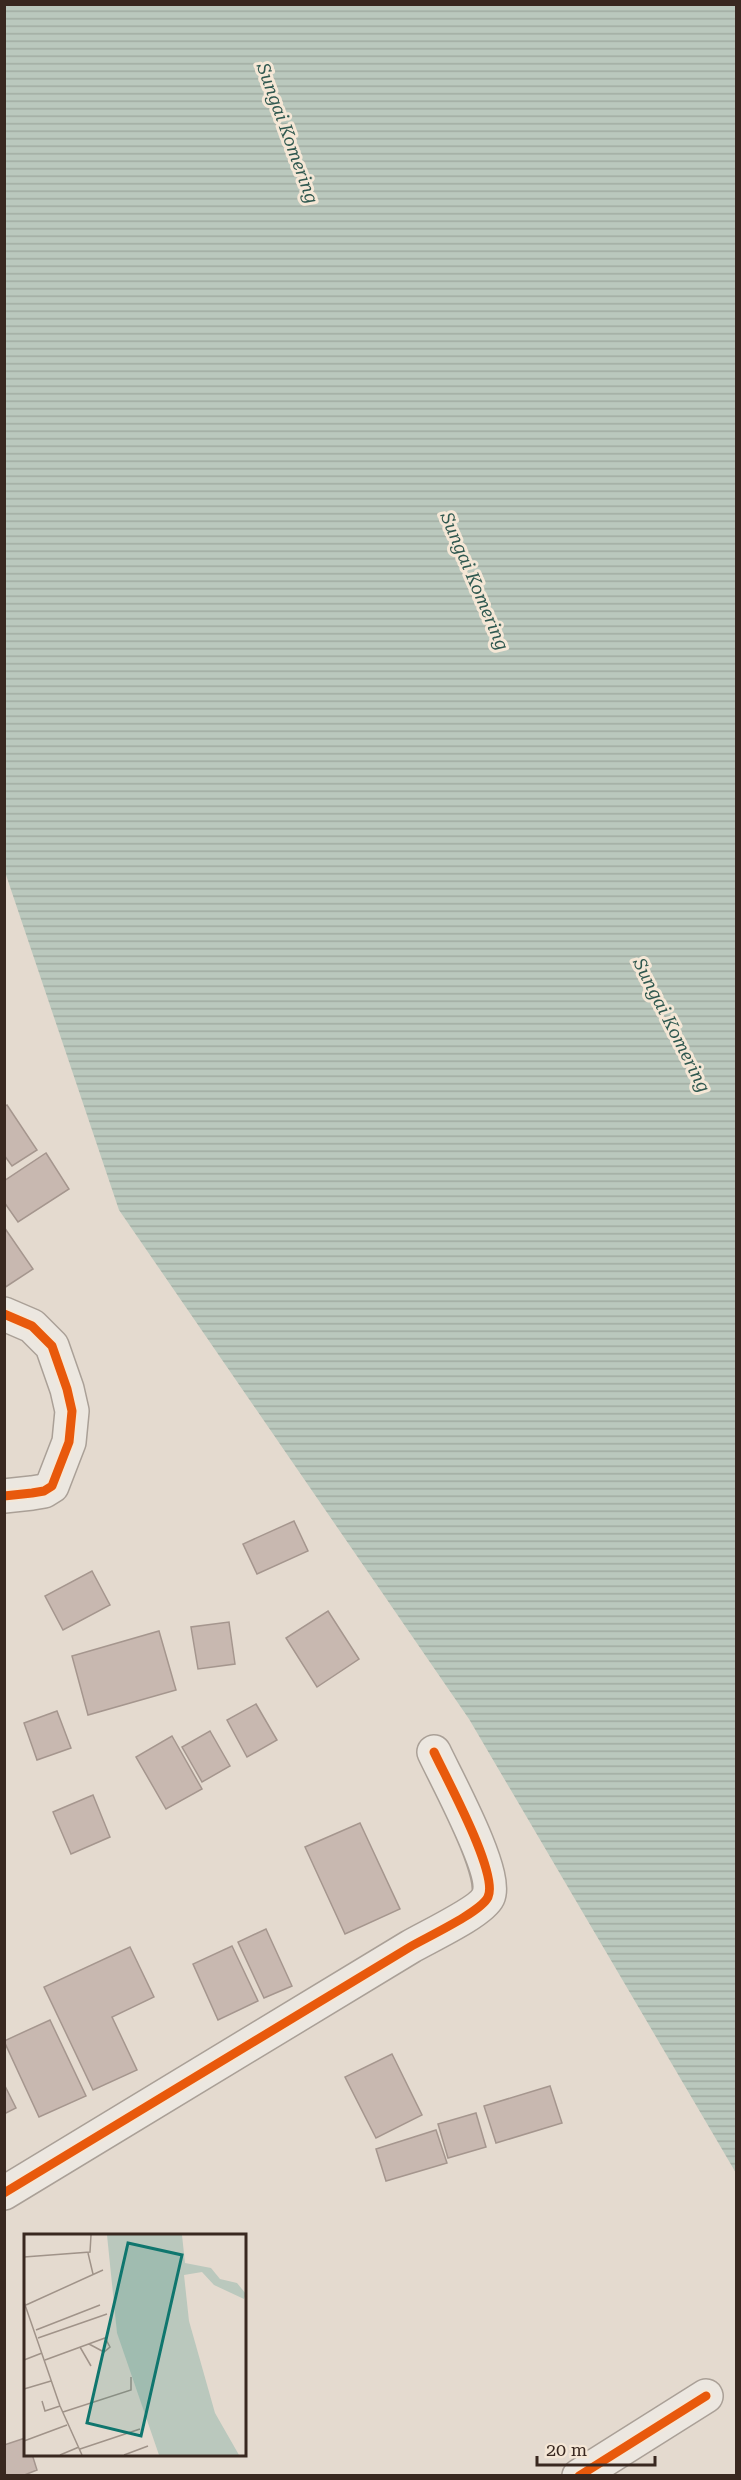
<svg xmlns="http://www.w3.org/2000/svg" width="741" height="2480" font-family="'Roboto Serif',serif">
  <defs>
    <pattern id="water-rules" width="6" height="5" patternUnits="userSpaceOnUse" patternTransform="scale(1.5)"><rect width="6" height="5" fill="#bac8bd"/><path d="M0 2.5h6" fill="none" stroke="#a1aca2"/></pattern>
  </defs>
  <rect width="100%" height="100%" fill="#e4dacf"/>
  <!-- water -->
  <path fill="url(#water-rules)" d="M4,5H736V2173L469,1719L119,1210L5,872Z"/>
  <!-- building -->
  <path fill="#c8b8b0" stroke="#a5968e" stroke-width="1.5" d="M7,1105L37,1150L12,1166L4,1155V1107Z
    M46,1153L69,1189L18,1222L4,1202V1181Z
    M4,1227L33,1269L4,1288Z
    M294,1521L308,1551L257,1574L243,1544Z
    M92,1571L110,1605L63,1630L45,1596Z
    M328,1611L359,1659L317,1687L286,1638Z
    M229,1622L235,1664L198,1669L191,1627Z
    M159,1631L176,1690L88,1715L72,1656Z
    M256,1704L277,1740L247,1757L227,1720Z
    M57,1711L71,1748L37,1760L24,1723Z
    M210,1731L230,1766L202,1782L182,1747Z
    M172,1736L202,1789L166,1809L136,1757Z
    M93,1795L110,1837L71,1854L53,1812Z
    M360,1823L400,1909L345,1934L305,1847Z
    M266,1929L292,1986L264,1998L238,1942Z
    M232,1946L258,2001L218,2020L193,1964Z
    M130,1947L154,1997L112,2017L137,2070L93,2090L44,1987Z
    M50,2020L86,2096L39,2117L4,2041Z
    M392,2054L422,2115L376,2138L345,2077Z
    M4,2084L16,2108L4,2114Z
    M550,2086L562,2123L496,2143L484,2106Z
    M476,2113L486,2147L448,2158L438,2124Z
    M436,2130L447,2163L386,2181L376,2149Z
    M25,2438L26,2454H32L37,2470L22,2476H4V2445Z"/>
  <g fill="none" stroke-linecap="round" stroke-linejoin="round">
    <!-- minor casing -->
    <g stroke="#aaa097" stroke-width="36">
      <path id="minor" d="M4,1314L32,1326L52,1346L67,1389L72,1411L69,1442L52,1486L44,1491L32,1493L4,1496
        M4,2193L410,1947C427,1937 481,1912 488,1897C499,1874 446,1778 434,1752
        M579,2476L706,2396"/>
    </g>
    <!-- minor -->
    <use href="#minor" stroke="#ece7e0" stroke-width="33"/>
    <!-- cycleway casing -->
    <g stroke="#f5e7d6" stroke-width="13">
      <path id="cycleway" d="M4,1314L32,1326L52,1346L67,1389L72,1411L69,1442L52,1486L44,1491L32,1493L4,1496
        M4,2193L410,1947C427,1937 481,1912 488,1897C499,1874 446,1778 434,1752
        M579,2476L706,2396"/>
    </g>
    <!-- cycleway -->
    <use href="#cycleway" stroke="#e8590c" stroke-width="9"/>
  </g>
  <g text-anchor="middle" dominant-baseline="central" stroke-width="6" stroke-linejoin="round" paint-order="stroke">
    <!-- water labels -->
    <g font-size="18" font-style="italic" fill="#2f584f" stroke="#f5e7d6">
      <text transform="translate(288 133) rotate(70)">Sungai Komering</text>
      <text transform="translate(475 581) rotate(67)">Sungai Komering</text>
      <text transform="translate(672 1025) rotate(63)">Sungai Komering</text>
    </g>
  </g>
  <!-- overview -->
  <g transform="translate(24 2234)">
    <rect width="222" height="222" fill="#e4dacf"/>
    <path d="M83,1H158L161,29L187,34L196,45L213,49L222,60L220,65L190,51L178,38L160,41L165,87L191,179L215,221H135L93,99Z" fill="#bac8bd"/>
    <path fill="none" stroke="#a09389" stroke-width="1.5" d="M64,19L69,40M0,23L66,18L67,1M0,68L36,172L58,221M2,71L79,36M12,96L76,71M14,104L83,80M56,113L67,132M0,126L18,119M21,126L81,104L86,113L80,118L65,110M0,155L27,147M18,167L21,177L36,172M39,178L107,156V143M0,207L43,191M56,215L116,195M36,221L55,213M100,221L124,212"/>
    <path fill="#0f766e" fill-opacity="0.15" stroke="#0f766e" stroke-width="3" d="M104,9L158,21L117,202L63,189Z"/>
    <rect width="222" height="222" fill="none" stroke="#392820" stroke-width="3"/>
  </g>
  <!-- border -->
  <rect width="741" height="2480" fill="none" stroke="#392820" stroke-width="12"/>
  <!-- scale -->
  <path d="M537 2456v9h118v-9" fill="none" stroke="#392820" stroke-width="3"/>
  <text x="546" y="2456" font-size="18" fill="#392820" stroke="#f5e7d6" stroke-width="4.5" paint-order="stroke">20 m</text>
</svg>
